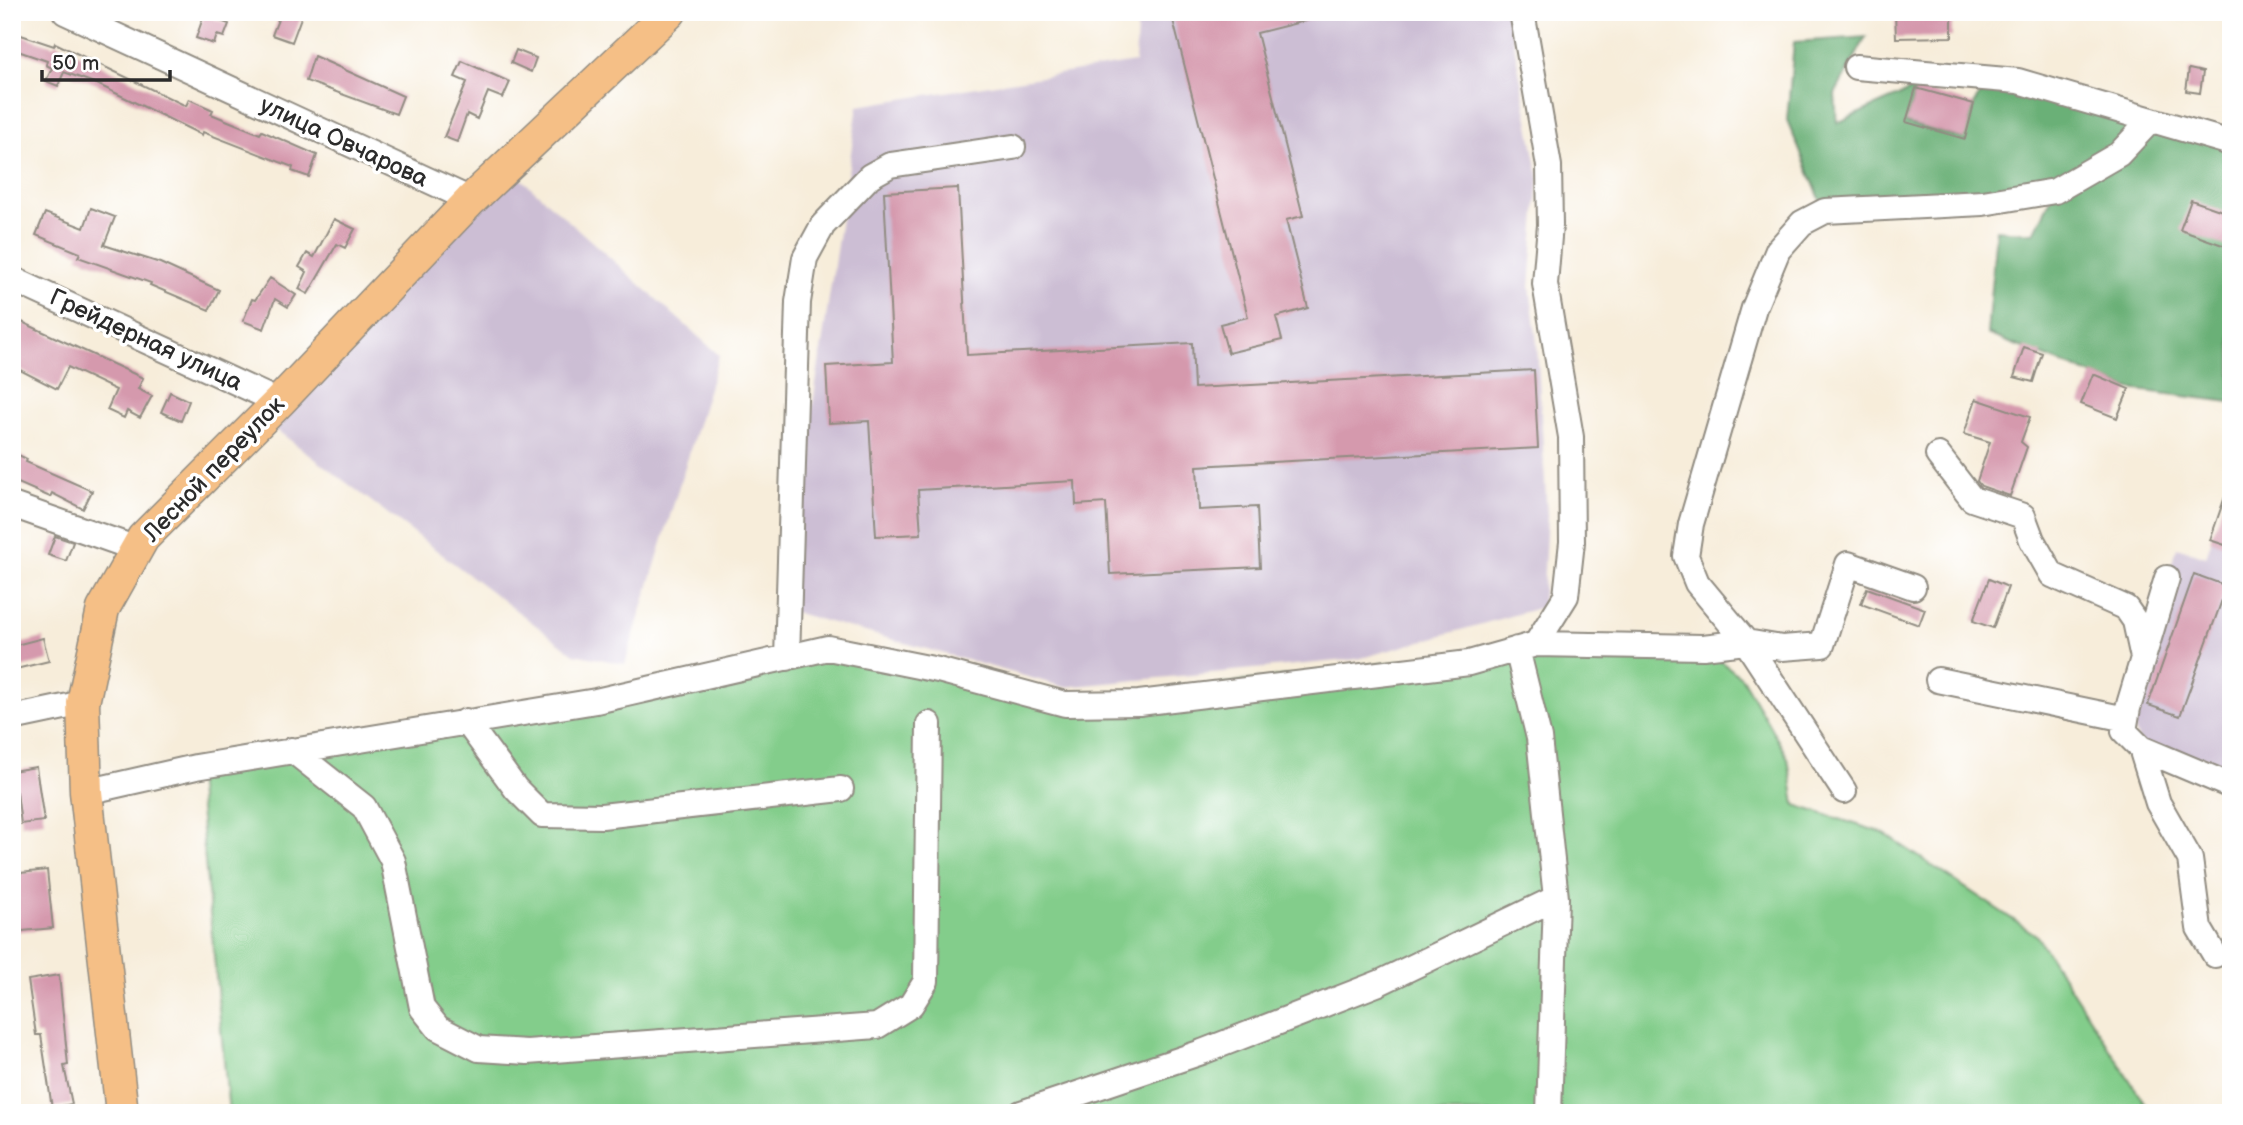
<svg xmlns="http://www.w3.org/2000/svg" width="2243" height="1125" font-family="'Balsamiq Sans',sans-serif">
  <rect width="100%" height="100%" fill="#fff"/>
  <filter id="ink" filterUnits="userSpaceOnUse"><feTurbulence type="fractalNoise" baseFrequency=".0143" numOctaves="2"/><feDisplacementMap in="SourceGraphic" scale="14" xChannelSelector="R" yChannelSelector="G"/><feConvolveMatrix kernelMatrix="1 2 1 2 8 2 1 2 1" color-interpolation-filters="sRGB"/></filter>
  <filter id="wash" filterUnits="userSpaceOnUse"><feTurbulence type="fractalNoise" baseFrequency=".00686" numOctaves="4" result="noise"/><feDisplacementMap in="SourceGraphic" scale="28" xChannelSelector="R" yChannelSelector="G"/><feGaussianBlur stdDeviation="1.57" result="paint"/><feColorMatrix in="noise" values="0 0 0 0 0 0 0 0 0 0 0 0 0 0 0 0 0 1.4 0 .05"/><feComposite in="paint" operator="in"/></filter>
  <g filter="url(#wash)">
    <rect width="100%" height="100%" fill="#f7edda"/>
    <!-- industrial -->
    <path fill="#ccbed4" d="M1138,12H1508L1539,178L1530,286L1537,344L1547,516L1542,607L1358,659L1064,687L782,609L858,106L1135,62Z
      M507,166L719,355L625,664L574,654L262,419Z
      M2231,480V786L2141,748L2128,708L2177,547L2206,557Z"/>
    <!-- green -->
    <path fill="#83cd8b" stroke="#577c5b" stroke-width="2" d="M1536,644L1703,647L1742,678L1788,758L1795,805L1883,833L2036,935L2151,1113H229L196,767L828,648L1065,704Z"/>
    <!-- forest -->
    <path fill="#6ab077" stroke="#4a6e51" stroke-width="2" d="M1866,37L1835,94L1837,123L1916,88L1906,123L1964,139L1974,104L1990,79L2231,143V402L2129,389L1987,334L1996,230L2034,233L2054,192L1825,211L1787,120L1794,42Z"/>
    <g id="blocks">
      <!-- building -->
      <path fill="#d599ad" d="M281,12H303L292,42L272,35Z
        M1186,12H1321V17L1257,33L1303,216L1286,220L1308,308L1276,317L1282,340L1228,353L1220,324L1248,317L1172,16Z
        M1895,12H1952V37L1896,38Z
        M204,15L229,24L224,37L217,35L214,44L196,38Z
        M12,32L54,46L55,43L186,106L189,99L213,110L211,114L260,134L262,131L317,155L309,177L292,171L293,167L203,132L202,135L97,84L64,72L58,86L46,81L52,68L46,65L47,61L12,49Z
        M516,50L536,58L531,72L511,63Z
        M314,56L403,96L396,114L306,81Z
        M462,61L510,82L503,98L488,92L477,119L467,114L457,142L444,137L467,82L455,77Z
        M2189,69L2203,72L2200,93L2186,91Z
        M1916,88L1974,104L1965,139L1906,122Z
        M958,188L967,355L1192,343L1194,388L1534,370L1538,448L1197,466L1199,510L1257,507L1260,567L1110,574L1106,503L1076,505L1075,481L918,490L921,534L876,536L869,421L829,423L826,366L893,362L884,192Z
        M2191,200L2231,214V248L2180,230Z
        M91,208L115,217L104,245L160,263L219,290L209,310L150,285L151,283L78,257L80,253L36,235L45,213L84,228Z
        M334,219L355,229L345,248L337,244L308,294L299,289L307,272L299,267L307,253L314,257Z
        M270,278L296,295L288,307L275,299L264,329L243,321L252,299L255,300Z
        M22,322L143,378L138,389L152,396L140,418L127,411L124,418L107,410L116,390L68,367L57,389L12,366L19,346L12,343Z
        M2024,347L2042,353L2033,382L2014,377Z
        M2093,374L2129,389L2117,418L2081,404Z
        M170,392L189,401L181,421L161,412Z
        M1976,399L2030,417L2021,442L2027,447L2010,496L1981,486L1977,481L1990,442L1964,434Z
        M12,452L27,459L26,462L92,491L83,509L52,493L50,497L16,482L12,490Z
        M2228,488H2231V547L2210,540Z
        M55,536L73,542L66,561L48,555Z
        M2194,574L2227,586L2180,716L2148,705Z
        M1989,579L2008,587L1993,628L1973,621Z
        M1867,588L1925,609L1919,625L1861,604Z
        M43,638L49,661L12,670V646Z
        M36,767L44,821L21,824L17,792H12V771Z
        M47,870L53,928L12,932V874Z
        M59,975L68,1065L64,1066L72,1104L52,1108L41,1035H36L28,980Z"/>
    </g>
  </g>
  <g filter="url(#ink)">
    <use href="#blocks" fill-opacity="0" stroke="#918c82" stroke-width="2"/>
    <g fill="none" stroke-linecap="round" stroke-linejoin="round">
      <!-- minor casing -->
      <g stroke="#918c82" stroke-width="28">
        <path id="minor" d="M65,12L471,200
          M1856,67L2018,81L2231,143
          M12,279L279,402
          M1938,455L1972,499L2023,516L2032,540L2052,575L2126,608L2135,621L2143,658
          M12,505L137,549
          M2167,578L2128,708L2124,731L2141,748L2231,786
          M1913,587L1848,564L1822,645L1782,648L1746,642L1697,583L1686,556L1691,524L1754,308L1778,250L1802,223L1825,211L1983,203L2055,191L2119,154L2151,120
          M1536,644L1703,647L1746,642L1844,791
          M1517,649L1539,738L1556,898L1549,1113
          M787,658L798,302L805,258L823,225L870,176L890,165L1013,147
          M1938,680L2126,719
          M12,718L83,703
          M466,721L516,789L542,815L602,816L841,789
          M2141,748L2158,803L2190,859L2199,928L2215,955
          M292,750L364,807L393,861L422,1008L438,1028L479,1049L527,1052L877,1026L911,1005L926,981L929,724
          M86,792L196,767L596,701L828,648L938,670L1065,704L1139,703L1469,663L1536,644L1566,596L1572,542L1571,437L1545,284L1550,225L1549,166L1522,12
          M1021,1113L1202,1052L1379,983L1556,898"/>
      </g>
      <!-- major casing -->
      <g stroke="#918c82" stroke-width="35">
        <path id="major" d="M122,1113L86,792L83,703L103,609L143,538L279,402L471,200L670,12"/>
      </g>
      <!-- minor -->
      <use href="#minor" stroke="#fff" stroke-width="24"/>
      <!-- major -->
      <use href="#major" stroke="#f5bf86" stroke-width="32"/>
    </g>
  </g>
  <g text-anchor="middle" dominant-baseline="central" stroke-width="7" stroke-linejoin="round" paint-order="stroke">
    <!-- street labels -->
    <g font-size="24" fill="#2b2b2b" stroke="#fff">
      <text transform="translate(344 142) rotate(25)">улица Овчарова</text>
      <text transform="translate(146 340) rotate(25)">Грейдерная улица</text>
      <text transform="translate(214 469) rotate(-46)">Лесной переулок</text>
    </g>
  </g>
  <!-- margin -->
  <rect width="2243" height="1125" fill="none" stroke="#fff" stroke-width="42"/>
  <!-- scale -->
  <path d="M42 70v10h128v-10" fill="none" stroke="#2b2b2b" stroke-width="3.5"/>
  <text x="52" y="70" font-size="21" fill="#2b2b2b" stroke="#ffffff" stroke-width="5" paint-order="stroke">50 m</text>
</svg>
